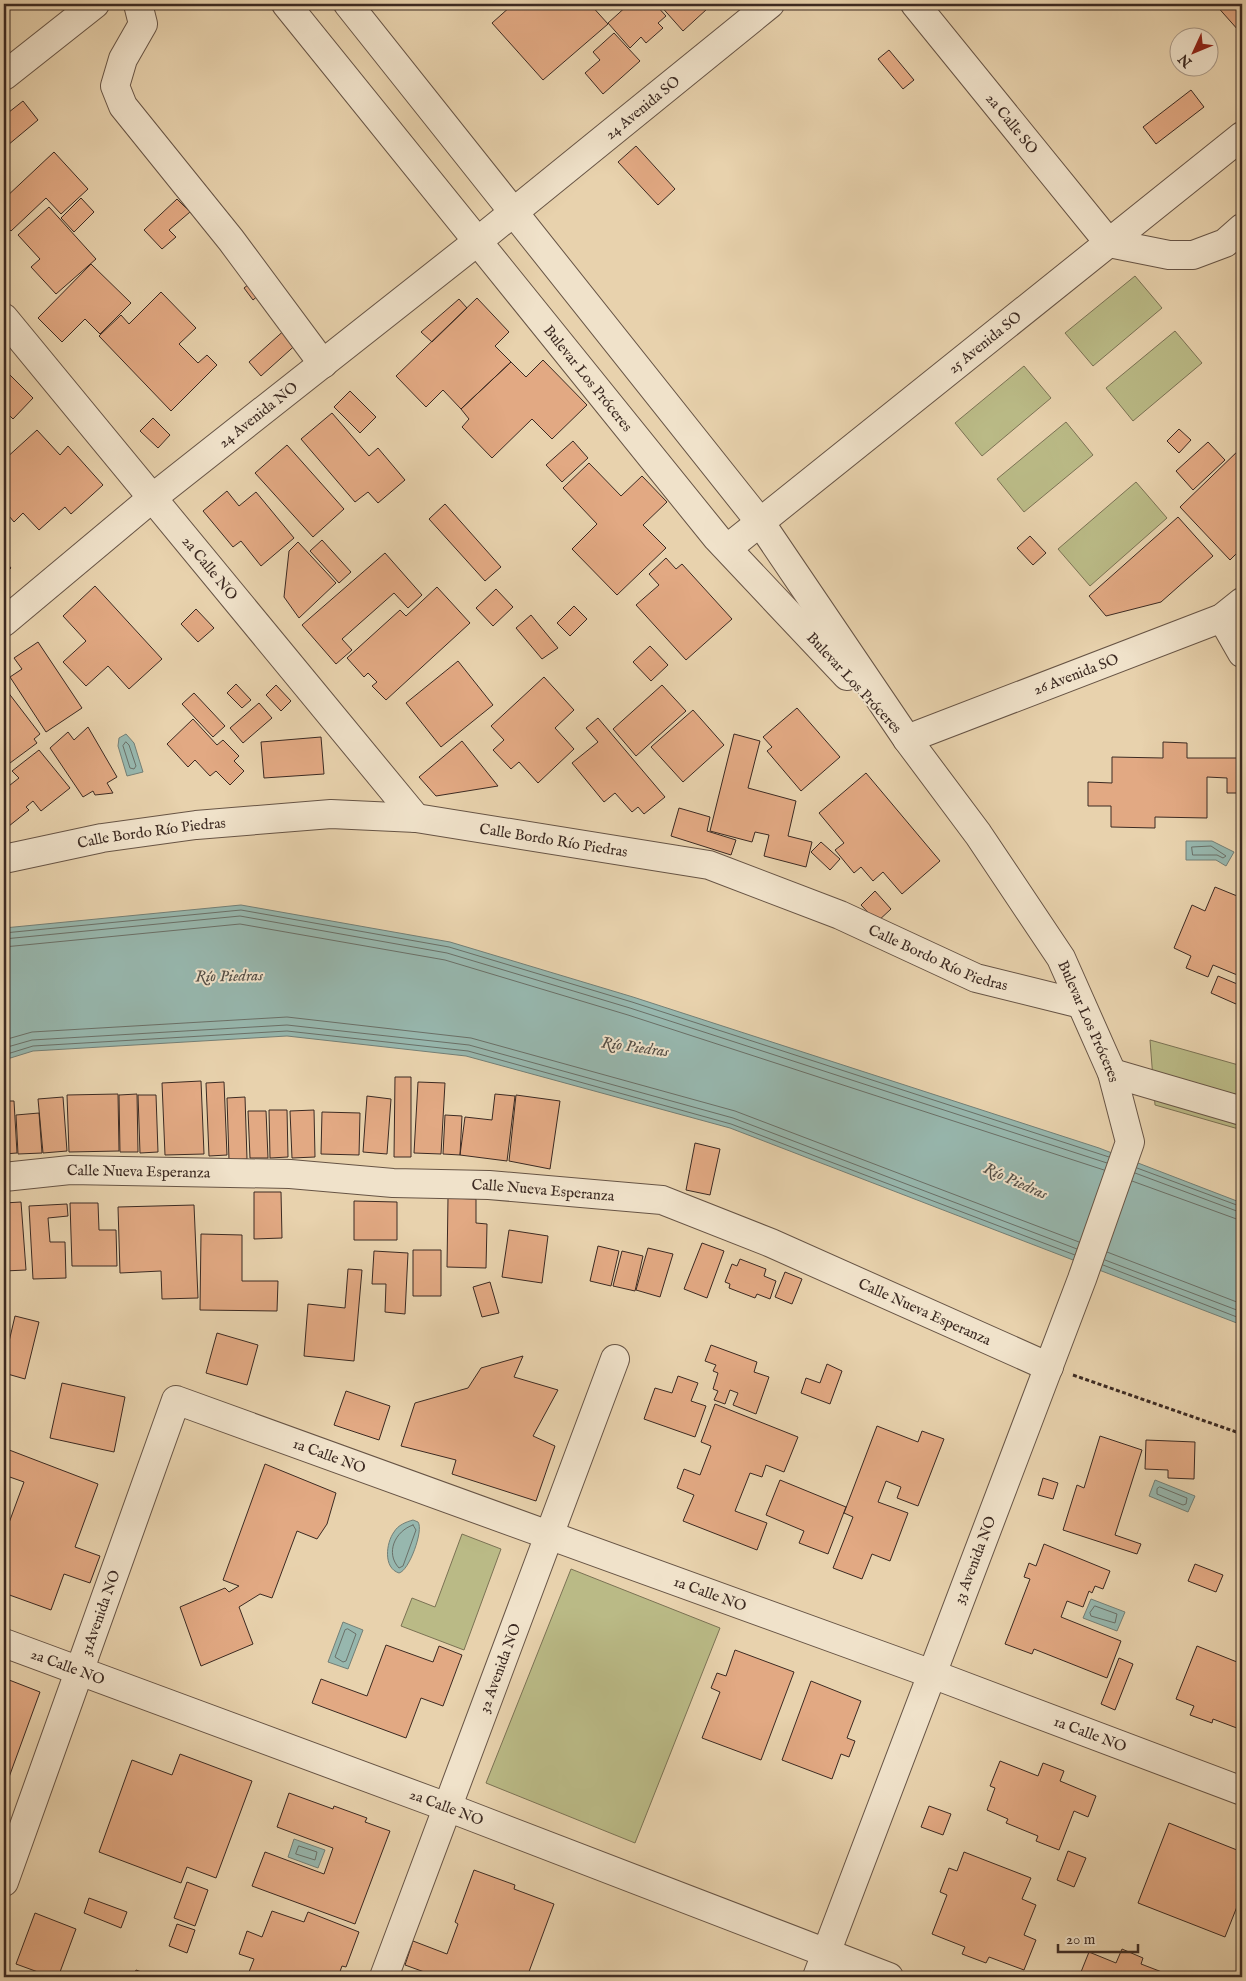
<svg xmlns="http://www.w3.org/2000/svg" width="1246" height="1981" font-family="'IM FELL English',serif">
  <rect width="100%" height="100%" fill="#e8d2ad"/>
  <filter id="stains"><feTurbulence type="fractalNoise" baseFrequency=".004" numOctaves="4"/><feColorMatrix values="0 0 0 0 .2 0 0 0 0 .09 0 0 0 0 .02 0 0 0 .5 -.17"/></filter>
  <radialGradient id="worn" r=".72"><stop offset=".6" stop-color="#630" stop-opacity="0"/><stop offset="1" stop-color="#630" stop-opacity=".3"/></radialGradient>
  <!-- green -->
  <path fill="#baba86" stroke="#7b7254" d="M1135,276L1162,308L1093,366L1065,333Z
    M1175,331L1202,363L1133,421L1106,388Z
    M1024,366L1051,398L982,456L955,423Z
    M1066,422L1093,455L1024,512L997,479Z
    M1136,482L1167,518L1090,586L1058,549Z
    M1150,1040L1242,1066V1130L1155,1105Z
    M462,1534L501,1549L464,1650L401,1626L412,1598L435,1607Z
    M571,1569L720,1628L635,1843L486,1783Z"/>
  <!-- water -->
  <path fill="#97b7ae" stroke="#737f76" d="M126,734L134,743L143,772L127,776L118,746L119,738Z
    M1186,841H1212L1234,852L1226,866L1216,860H1186Z
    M241,905L450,942L633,997L1099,1148L1242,1203V1325L730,1128L466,1056L287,1036L33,1051L4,1060V928Z
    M1155,1480L1195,1496L1188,1512L1149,1496Z
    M413,1520L418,1522C424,1530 409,1571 399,1573C383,1568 386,1543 394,1532C398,1525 406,1522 413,1520Z
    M1091,1599L1125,1612L1117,1631L1083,1618Z
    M343,1622L363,1630L348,1669L328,1662Z
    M294,1839L325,1850L318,1868L288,1857Z"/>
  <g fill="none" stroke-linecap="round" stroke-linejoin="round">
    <!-- shore -->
    <path stroke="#6a7068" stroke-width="1" d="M126,742L129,745L136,766L134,769L130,768L123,746Z
      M1192,847L1211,846L1226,856L1223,858L1217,855H1193Z
      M4,933L241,910L449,947L632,1002L1109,1157
      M4,939L240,916L447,953L630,1008L1107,1163
      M4,947L240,924L445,960L628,1015L1104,1170
      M4,1040L32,1032L287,1017L471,1038L735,1111L1079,1242
      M4,1048L32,1040L287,1025L469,1045L733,1118L1077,1249
      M4,1055L33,1046L287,1031L468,1051L731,1124L1075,1255
      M1137,1168L1242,1207
      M1135,1173L1242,1213
      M1132,1181L1242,1221
      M1107,1252L1242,1304
      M1105,1260L1242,1312
      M1103,1265L1242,1319
      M1160,1487L1187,1498L1186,1504L1183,1505L1157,1494V1489Z
      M413,1525L416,1530L403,1566L399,1568C385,1553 395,1531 413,1525Z
      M1095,1606L1117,1614L1115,1623L1091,1616L1090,1613Z
      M348,1629L356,1634L346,1661L343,1662L335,1657L345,1630Z
      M299,1846L317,1852L315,1860L296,1854Z"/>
  </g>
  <!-- building -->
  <path fill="#e2a983" stroke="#3c2a22" d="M509,4H590L608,24L543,80L492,23L511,6Z
    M629,4H635L638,7L642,4H655L666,16L658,23L663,28L646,43L641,37L630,48L608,23Z
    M659,4H702L707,9L683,31Z
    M1215,4H1242V28L1239,31Z
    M614,33L640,61L603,94L585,73L600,60L593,52Z
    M889,50L914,80L903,89L878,59Z
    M1191,90L1204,107L1156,144L1143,127Z
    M23,101L38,120L8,145L4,140V116Z
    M636,146L675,189L658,205L618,162Z
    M54,152L88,189L61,214L46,198L11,231L4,224V199Z
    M81,198L94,212L74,232L61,218Z
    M177,199L190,212L169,230L176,237L162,249L144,230Z
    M49,207L96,259L56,294L31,267L40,259L18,235Z
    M91,264L131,303L100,334L85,319L62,342L38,318Z
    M253,281L261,293L253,300L244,288Z
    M161,292L196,328L179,344L198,363L207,355L217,365L171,411L99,336L121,315L129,324Z
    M477,298L509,332L495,346L511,362L461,409L443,390L426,407L396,376Z
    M459,299L467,308L432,342L421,332Z
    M288,327L300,341L261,376L249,362Z
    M543,360L587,405L552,439L532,419L492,458L462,427L469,419L461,409L511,362L526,377Z
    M4,369L33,398L13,419L4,410Z
    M350,391L376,417L360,433L334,407Z
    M332,413L369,456L378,448L405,480L378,503L368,492L355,502L301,439Z
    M153,418L170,435L158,448L140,431Z
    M1179,429L1191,440L1179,453L1167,441Z
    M37,430L60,455L68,446L103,485L71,514L65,507L39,530L23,513L14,522L4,510V460Z
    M573,441L588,458L562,482L546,465Z
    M1208,442L1225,460L1193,490L1176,471Z
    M287,445L344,509L313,537L255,473Z
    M1242,447V548L1230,560L1180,507Z
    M589,463L621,496L642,476L667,502L643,525L666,548L617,595L572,549L597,524L563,488Z
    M227,491L239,506L256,492L294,538L261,566L241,541L233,547L203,511Z
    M445,504L501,567L485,581L429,519Z
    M1178,517L1213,556L1161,602L1106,616L1089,596Z
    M1030,536L1046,553L1033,565L1017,548Z
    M322,540L351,572L339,583L310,551Z
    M298,542L336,583L299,618L284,597L289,551Z
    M385,553L422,595L408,608L394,593L342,639L352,650L336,664L302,625Z
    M666,558L676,569L682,564L732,619L686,660L636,605L659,585L649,574Z
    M4,560L11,568L4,575Z
    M95,586L162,659L129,689L108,666L86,686L63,662L86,641L63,616Z
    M437,587L470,623L386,700L372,686L377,682L368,673L364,677L347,658L400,610L406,616Z
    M496,589L513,607L493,626L476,608Z
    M574,606L587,619L570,636L557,623Z
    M196,609L214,628L198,642L181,624Z
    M531,615L558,648L542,659L516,628Z
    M38,642L82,708L46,732L10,677L22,669L14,658Z
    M650,646L668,665L651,681L633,662Z
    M458,661L493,705L441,747L406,703Z
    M544,677L574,710L555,728L574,749L538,783L519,762L511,769L493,750L504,740L491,726Z
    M236,684L251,700L242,708L227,693Z
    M276,685L291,701L281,711L266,695Z
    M662,685L686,711L636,756L613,729Z
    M4,687L40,734L34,739L37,743L10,763L4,756Z
    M194,693L225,726L213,737L182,704Z
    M259,703L272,718L243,743L230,728Z
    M797,708L840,757L801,791L767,751L772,747L763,737Z
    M693,710L724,745L683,782L651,747Z
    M598,718L665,797L644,814L638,807L632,812L615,793L604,802L572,763L598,742L586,728Z
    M193,719L217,745L223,740L239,756L234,761L244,771L230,785L216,771L210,776L195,760L188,767L167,744Z
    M88,727L117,777L107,783L113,793L95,795L93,791L83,797L50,748L68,732L74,740Z
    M734,734L760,741L748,788L796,801L788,836L812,842L806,867L764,856L769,835L755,832L752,842L710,831Z
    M321,737L324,774L264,778L261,742Z
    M462,741L498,786L436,796L419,777Z
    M1163,742L1187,743V758H1242V793H1227V778L1207,777V818L1155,817V828L1111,827V806H1088V782L1112,783V757L1163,758Z
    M39,750L70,788L41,811L33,801L26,807L29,810L4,830V787L5,789L19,778L12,771Z
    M866,773L940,861L902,894L883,872L873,881L861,867L854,873L835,850L844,843L819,813Z
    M679,808L710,817L707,831L736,840L731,855L671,836Z
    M821,842L840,859L830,870L811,852Z
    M1242,871V887L1237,885Z
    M1215,887L1242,898V977L1213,965L1208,977L1186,968L1191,956L1174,948L1192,905L1205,911Z
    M875,891L891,909L877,922L861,905Z
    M1218,976L1242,986L1236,1004L1211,993Z
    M395,1077H411V1157H394Z
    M201,1081L204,1154L165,1155L162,1083Z
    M224,1082L227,1155L209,1156L206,1083Z
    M418,1082L445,1083L441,1154L414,1153Z
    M118,1094L119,1151L69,1152L67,1095Z
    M137,1094L138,1152H120L119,1095Z
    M495,1094L515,1096L507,1161L460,1155L465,1117L492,1120Z
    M138,1095H156L158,1152L140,1153Z
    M516,1095L560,1101L550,1169L509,1161Z
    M367,1096L391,1099L387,1154L363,1152Z
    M63,1097L67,1151L43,1153L38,1099Z
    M245,1097L247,1159L229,1160L227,1098Z
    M4,1101H14L17,1153L4,1154Z
    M269,1110H287L288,1157L270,1158Z
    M314,1110L315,1157L292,1158L290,1111Z
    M248,1111H266L268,1158H250Z
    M322,1112L360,1113L359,1155L321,1154Z
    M39,1113L42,1153L18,1154L16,1115Z
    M445,1115L462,1116L460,1155L443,1154Z
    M695,1143L720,1149L710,1195L686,1190Z
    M254,1192H281L282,1238L254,1239Z
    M448,1198L476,1199V1223L487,1224L486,1268L447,1267Z
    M354,1201L397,1202V1240H354Z
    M21,1202L26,1270L4,1271V1203Z
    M70,1203H98L99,1230H116L117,1266H72Z
    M67,1204L68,1216L48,1218L50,1242H65L66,1278L33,1279L29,1206Z
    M194,1205L198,1298L162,1299L161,1271L120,1273L118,1207Z
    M509,1230L548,1236L542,1283L502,1277Z
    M201,1234L242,1235V1281H278L277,1311L200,1310Z
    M702,1243L724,1251L707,1298L684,1289Z
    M598,1246L619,1251L611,1286L590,1281Z
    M648,1248L673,1254L660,1297L636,1290Z
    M413,1250H441V1296H413Z
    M374,1251L408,1253L405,1314L385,1312L386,1284H372Z
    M622,1251L643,1256L635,1291L613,1286Z
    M740,1259L766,1269L764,1276L776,1281L770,1299L757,1294L755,1298L729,1288L730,1284L725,1282L732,1264L737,1266Z
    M348,1269L362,1270L354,1361L304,1356L308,1304L345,1308Z
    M785,1272L802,1279L792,1304L775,1297Z
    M490,1282L499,1313L482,1317L473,1287Z
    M15,1316L39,1322L25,1379L4,1373V1363Z
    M217,1333L258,1345L247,1385L206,1373Z
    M711,1345L757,1362L754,1372L769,1377L756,1414L733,1405L738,1393L730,1390L725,1404L714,1400L718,1391L713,1389L718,1373L713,1371L716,1365L705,1361Z
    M523,1356L514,1377L558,1390L533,1436L555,1446L536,1501L452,1474L456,1460L401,1446L415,1403L468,1388L481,1368Z
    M827,1364L842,1371L830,1404L801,1393L806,1378L820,1383Z
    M678,1376L698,1383L691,1401L706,1406L695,1437L644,1419L655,1388L672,1393Z
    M62,1383L125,1397L114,1452L50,1438Z
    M346,1391L390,1406L379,1440L334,1425Z
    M715,1404L798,1437L784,1472L766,1465L762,1477L750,1473L735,1511L767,1523L757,1550L683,1521L694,1495L677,1488L684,1469L700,1475L711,1446L701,1442Z
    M877,1426L918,1442L922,1431L944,1439L918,1506L897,1498L901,1487L886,1481L878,1502L908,1513L890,1561L872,1554L862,1579L833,1568L853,1517L844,1513Z
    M1100,1436L1142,1450L1115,1535L1141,1544L1137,1554L1063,1530L1077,1485L1084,1488Z
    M1146,1440L1195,1442L1194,1479L1168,1478V1470L1145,1469Z
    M4,1448L98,1484L75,1547L100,1556L90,1583L64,1574L51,1610L4,1593V1531H6L24,1482L4,1475Z
    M265,1464L336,1493L327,1524L317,1539L297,1531L272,1598L260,1594L239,1607L253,1644L201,1666L180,1607L225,1588L229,1592L239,1586L223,1580Z
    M1043,1478L1058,1483L1053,1499L1038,1495Z
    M780,1480L846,1507L828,1554L799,1543L804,1531L766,1515Z
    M1044,1544L1110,1571L1103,1589L1095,1586L1092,1593L1089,1591L1083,1607L1067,1601L1061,1617L1121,1641L1107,1678L1034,1649L1032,1654L1005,1644L1030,1579L1024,1577L1029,1563L1036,1566Z
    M1195,1564L1223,1575L1216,1592L1188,1581Z
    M386,1645L433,1662L439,1646L462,1655L443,1706L421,1698L406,1738L312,1703L321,1679L367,1696Z
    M1197,1646L1242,1664V1738L1239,1737L1242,1730L1213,1719L1212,1723L1190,1715L1194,1706L1176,1699Z
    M735,1650L794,1672L761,1760L702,1738L720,1692L711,1688L717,1673L726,1676Z
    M1119,1658L1133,1664L1115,1710L1101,1704Z
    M4,1678L40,1692L4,1791Z
    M811,1681L861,1701L847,1738L855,1741L849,1757L841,1754L832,1779L782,1760Z
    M180,1754L252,1781L216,1878L187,1867L181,1883L99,1852L132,1760L172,1775Z
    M1000,1761L1038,1776L1043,1763L1064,1771L1060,1781L1096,1796L1088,1817L1074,1811L1059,1850L1036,1841L1038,1836L1006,1823L1008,1819L987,1810L995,1788L990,1786Z
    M289,1793L333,1809L334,1806L367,1818L365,1822L390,1831L355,1924L252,1886L265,1852L324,1874L333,1848L277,1827Z
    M929,1806L951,1814L943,1835L921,1827Z
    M1169,1823L1242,1852V1894L1225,1937L1138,1903Z
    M1068,1851L1086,1858L1074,1887L1057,1880Z
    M964,1852L1031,1878L1022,1899L1036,1905L1024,1935L1036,1940L1024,1970L989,1957L986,1963L962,1954L965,1947L932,1934L947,1895L940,1892L949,1868L957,1871Z
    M474,1870L515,1885L514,1889L554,1904L527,1977H438L405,1965L413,1941L447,1954L458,1924L455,1922Z
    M187,1882L208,1890L195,1926L174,1918Z
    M89,1898L127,1912L121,1928L84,1913Z
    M272,1911L304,1922L308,1912L359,1932L346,1967L342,1966L338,1977H247L254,1959L239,1954L247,1931L262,1937Z
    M35,1913L76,1929L60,1972L73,1977H36L38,1972L16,1964Z
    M177,1924L195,1930L187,1953L169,1946Z
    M1122,1949L1143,1958L1141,1964L1175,1977H1079L1089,1952L1116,1963Z
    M136,1970L155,1977H133Z"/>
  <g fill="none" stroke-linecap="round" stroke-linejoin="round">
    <!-- minor casing -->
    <g stroke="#675445" stroke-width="30">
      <g id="minor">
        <path d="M138,4L143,24L123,59L115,86L123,106L231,240L323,364"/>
        <path id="s1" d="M286,4L717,538L847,676"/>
        <path id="s2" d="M348,4L760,522L907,739L978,834L1061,958L1112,1073L1130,1142L1082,1279L817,1977"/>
        <path id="s3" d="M915,4L1109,243L1169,255H1193L1225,243L1242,228"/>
        <path d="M4,76L95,4"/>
        <path id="s4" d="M4,318L416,818"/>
        <path id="s5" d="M728,548L1242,136"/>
        <path d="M1222,618L1242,653"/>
        <path id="s6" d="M4,622L151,499L478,241L770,4"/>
        <path id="s7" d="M907,739L1222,618L1242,602"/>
        <path id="s8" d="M4,859L102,838L196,825L331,814L416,818L709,865L840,915L976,978L1081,1004"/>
        <path d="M1112,1073L1242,1111"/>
        <path id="s9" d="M4,1177L70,1170L290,1174L393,1183L489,1185L662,1200L771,1243L1049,1367"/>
        <path id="s10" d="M4,1643L447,1807L889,1977"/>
        <path id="s11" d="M4,1882L176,1400L932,1674L1242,1791"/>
        <path id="s12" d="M384,1977L615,1359"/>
      </g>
    </g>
    <!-- path -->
    <path stroke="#3c2a22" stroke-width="3" stroke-dasharray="4 2.5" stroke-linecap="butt" d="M1073,1375L1242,1434"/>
    <!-- minor -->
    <use href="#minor" stroke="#f0e2ca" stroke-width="28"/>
  </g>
  <g text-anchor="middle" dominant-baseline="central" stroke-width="4" stroke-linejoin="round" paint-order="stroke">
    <!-- street labels -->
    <g font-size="15" fill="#3c2a22" stroke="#f0e2ca">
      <text stroke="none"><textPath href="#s6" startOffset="820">24 Avenida SO</textPath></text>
      <text stroke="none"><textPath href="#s3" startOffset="154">2a Calle SO</textPath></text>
      <text stroke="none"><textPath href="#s5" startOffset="329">25 Avenida SO</textPath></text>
      <text stroke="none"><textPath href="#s1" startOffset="481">Bulevar Los Próceres</textPath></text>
      <text stroke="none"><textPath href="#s6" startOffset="328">24 Avenida NO</textPath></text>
      <text stroke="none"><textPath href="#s4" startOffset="324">2a Calle NO</textPath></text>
      <text stroke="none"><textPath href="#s7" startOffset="181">26 Avenida SO</textPath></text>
      <text transform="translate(854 683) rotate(47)">Bulevar Los Próceres</text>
      <text stroke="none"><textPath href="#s8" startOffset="150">Calle Bordo Río Piedras</textPath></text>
      <text stroke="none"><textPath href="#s8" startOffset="555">Calle Bordo Río Piedras</textPath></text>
      <text stroke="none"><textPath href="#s8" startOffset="960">Calle Bordo Río Piedras</textPath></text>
      <text stroke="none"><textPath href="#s2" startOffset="1261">Bulevar Los Próceres</textPath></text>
      <text stroke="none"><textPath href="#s9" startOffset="135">Calle Nueva Esperanza</textPath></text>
      <text stroke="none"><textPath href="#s9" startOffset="540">Calle Nueva Esperanza</textPath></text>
      <text stroke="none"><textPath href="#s9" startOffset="945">Calle Nueva Esperanza</textPath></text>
      <text stroke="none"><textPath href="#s11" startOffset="675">1a Calle NO</textPath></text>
      <text transform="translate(975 1560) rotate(-69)">33 Avenida NO</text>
      <text stroke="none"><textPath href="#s11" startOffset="1080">1a Calle NO</textPath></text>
      <text stroke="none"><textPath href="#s11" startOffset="286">31Avenida NO</textPath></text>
      <text stroke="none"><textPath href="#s10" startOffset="68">2a Calle NO</textPath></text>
      <text stroke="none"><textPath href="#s12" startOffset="330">32 Avenida NO</textPath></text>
      <text stroke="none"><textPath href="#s11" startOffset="1485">1a Calle NO</textPath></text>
      <text stroke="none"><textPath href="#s10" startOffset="472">2a Calle NO</textPath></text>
    </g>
    <!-- water labels -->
    <g font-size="16" font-style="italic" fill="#534d45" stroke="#f0e2ca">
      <text transform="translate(229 977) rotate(-1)">Río Piedras</text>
      <text transform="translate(635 1048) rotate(8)">Río Piedras</text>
      <text transform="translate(1015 1182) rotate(24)">Río Piedras</text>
    </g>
  </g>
  <!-- margin -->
  <rect width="1246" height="1981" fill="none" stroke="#e8d2ad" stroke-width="20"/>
  <rect x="5" y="5" width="1236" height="1971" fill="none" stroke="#3c2a22" stroke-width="2.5"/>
  <rect x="10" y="10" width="1226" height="1961" fill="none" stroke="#3c2a22"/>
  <!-- north arrow -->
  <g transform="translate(1194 52) rotate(226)"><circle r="24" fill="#f0e2ca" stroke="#a89887"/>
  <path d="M0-4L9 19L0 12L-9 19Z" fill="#8f2418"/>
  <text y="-8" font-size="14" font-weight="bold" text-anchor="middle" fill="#3c2a22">N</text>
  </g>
  <!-- scale -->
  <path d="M1058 1944v8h80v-8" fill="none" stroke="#3c2a22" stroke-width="2.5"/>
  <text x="1066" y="1944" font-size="15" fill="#3c2a22" stroke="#f0e2ca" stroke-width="4" paint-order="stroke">20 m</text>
  <rect width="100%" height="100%" filter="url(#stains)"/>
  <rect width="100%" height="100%" fill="url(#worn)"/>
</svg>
